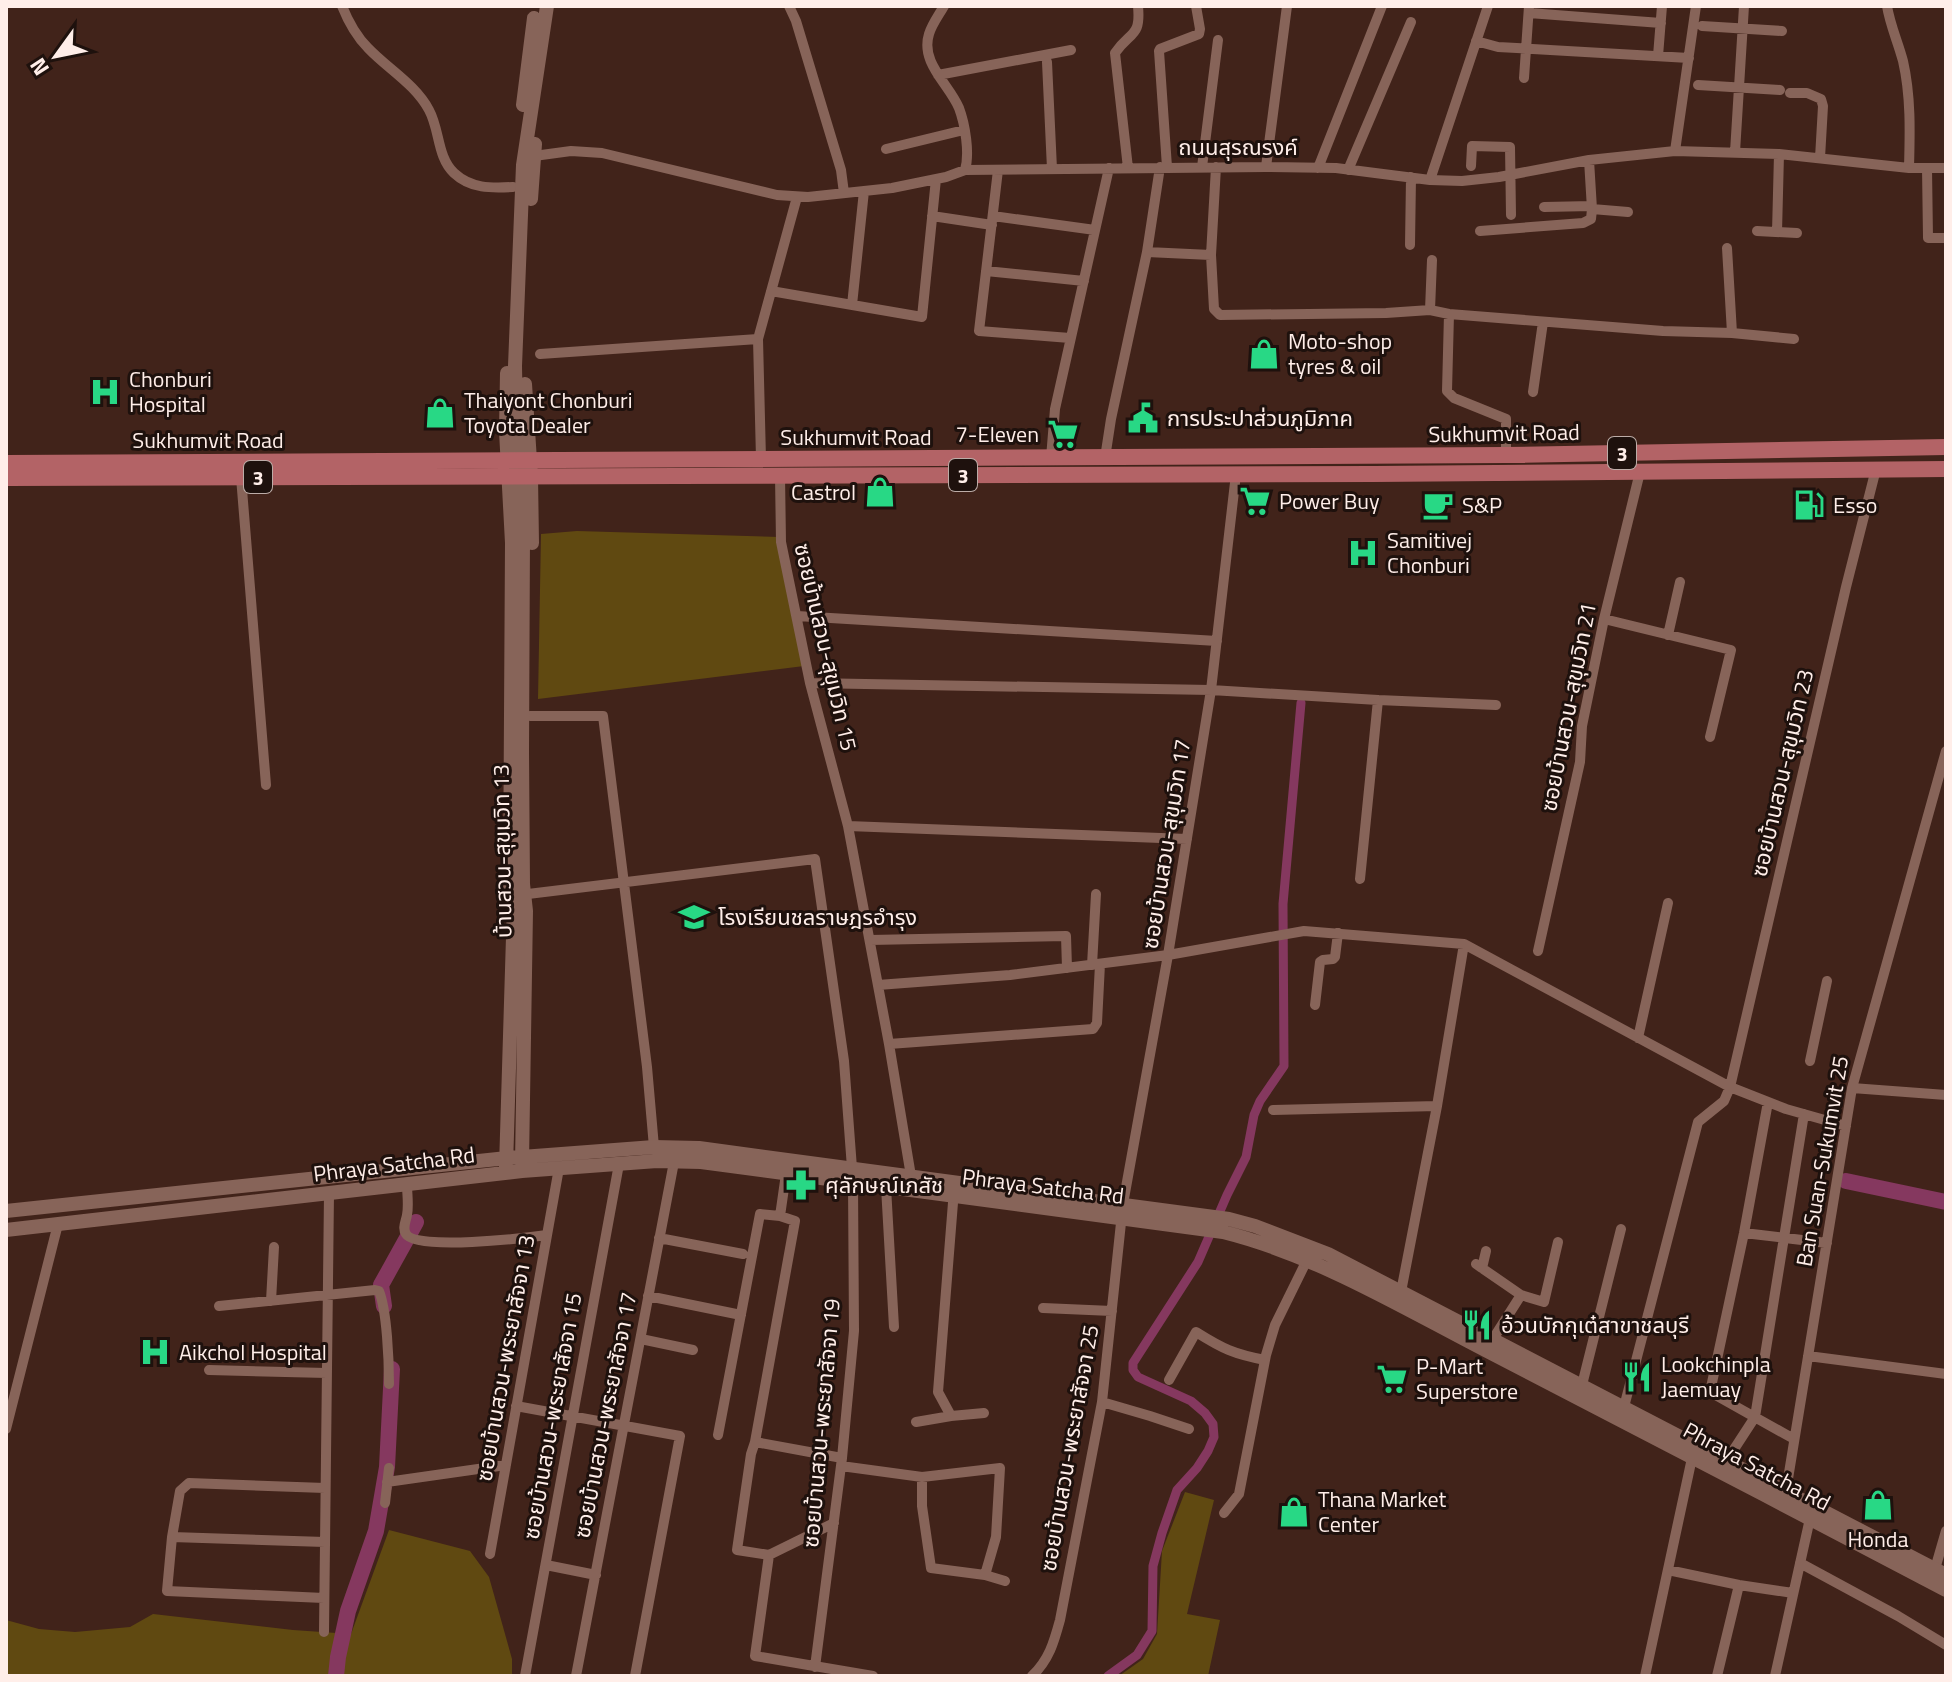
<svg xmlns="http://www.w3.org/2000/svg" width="1952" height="1682" font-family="'Titillium Web','Noto Sans Thai',sans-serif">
  <rect width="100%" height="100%" fill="#41231a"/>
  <!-- green -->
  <path fill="#604911" d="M577,531L779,537L804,666L538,699L541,534Z
    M1185,1492L1214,1500L1187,1614L1220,1620L1208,1676H1119L1143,1659L1157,1634L1162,1551Z
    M389,1530L470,1551L489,1577L512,1659V1676H6V1620L39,1629L75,1632L130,1627L153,1614L293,1630L351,1634Z"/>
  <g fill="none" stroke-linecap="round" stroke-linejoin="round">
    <!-- canal -->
    <path stroke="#85385f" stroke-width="9" d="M1108,1676L1137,1655L1152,1631L1153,1566L1162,1533L1177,1490L1197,1468L1208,1451L1214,1437L1213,1424L1205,1413L1191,1401L1138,1377L1133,1370V1363L1198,1262L1227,1195L1246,1157L1254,1115L1260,1101L1284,1066L1283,904L1301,703"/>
    <!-- river -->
    <path stroke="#85385f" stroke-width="16" d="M1846,1181L1946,1202
      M384,1306L381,1285L416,1222
      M336,1676L338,1657L348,1611L376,1531L387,1467L392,1369"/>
    <!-- street -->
    <path stroke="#876459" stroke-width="10" d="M342,6C348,21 356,36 368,48C388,69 415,84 429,110C440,130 437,157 454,173C471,189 491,188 513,187
      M789,6L796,21L841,170L844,193
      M944,6C939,15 932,24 929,34C920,63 949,84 959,108C965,124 970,153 965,170
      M1887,6C1890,25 1898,42 1903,61C1911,96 1910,132 1909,168
      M1529,13L1661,23
      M1702,26L1782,31
      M1476,41L1498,47L1689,58
      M1658,56L1662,6
      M1047,62L1052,169
      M938,75L1071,50
      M1524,78L1529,6
      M1698,85L1780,90
      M1790,93H1807L1821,99L1823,106L1820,158
      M886,149L964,130
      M1675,151L1696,6
      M1735,152L1744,6
      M534,156L571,151L602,153L777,195L808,197L892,188L946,177L965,170L1266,167L1336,168L1430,180L1462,181L1499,177L1589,160L1675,151L1779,154L1909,168H1946
      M1471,166L1472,146L1510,147L1511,215
      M1167,167L1159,51L1160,49L1199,34L1200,29L1196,6
      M1202,167L1218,40
      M1216,167L1211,255L1214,309L1220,315L1386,313L1430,310L1449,314L1663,331L1732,333L1794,339
      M1266,167L1287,6
      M1128,168L1115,53C1130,31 1141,38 1138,6
      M1318,168L1382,6
      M1927,168L1928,238H1946
      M998,170L979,331L1070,338
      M1348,170L1411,22
      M1430,180L1488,6
      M1544,207L1592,206
      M1592,209L1628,212
      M932,216L992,225
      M993,216L1095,230
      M1480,231L1583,223L1591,219L1592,209L1589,160
      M1757,231L1797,233
      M1777,232L1779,154
      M1410,245L1411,177
      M1727,248L1732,333
      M1147,252L1211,255
      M986,271L1084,281
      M771,291L922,317L936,179
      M852,305L864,191
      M1430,310L1432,260
      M1449,314L1447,391L1454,398L1506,419V455
      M540,354L758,339
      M1533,392L1543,322
      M1051,458L1055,409L1109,168
      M1105,458L1111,419L1147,252L1160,167
      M761,459L758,339L797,197
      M780,476L781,542L810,683L848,826L889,1044L911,1176
      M241,477L266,785
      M797,616L1217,641
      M1604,619L1731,650L1710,737
      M1668,635L1680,582
      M810,683L1211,690L1378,700L1496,705
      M530,716H603L647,1067L654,1147
      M848,826L1187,839
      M1360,879L1378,700
      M528,894L815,859L844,1061L852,1168
      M870,940L1066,936L1067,968
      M1538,951L1580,762L1582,726L1604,619L1640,472
      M1092,965L1096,894
      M878,985L1010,975L1168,955L1304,931L1464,944L1730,1087L1786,1109L1846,1126
      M1315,1005L1320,962L1323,960L1333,959L1335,957L1338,933
      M1638,1038L1668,903
      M889,1044L1093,1029L1097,1023L1100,964
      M1810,1061L1827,981
      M1852,1088L1946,1095
      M1768,1102L1744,1233L1710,1392L1794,1439
      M1273,1110L1437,1106
      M407,1184C407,1194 409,1205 407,1215C406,1221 402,1228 406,1234C416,1251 525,1238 547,1235
      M886,1187L894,1327
      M780,1216L786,1174
      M1744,1233L1827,1243
      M659,1238L743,1254
      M1476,1264L1521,1295L1544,1302L1558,1242
      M1482,1268L1486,1251
      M648,1296L741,1315
      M1400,1297L1437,1106L1464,944
      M271,1301L274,1247
      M219,1306L375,1290L379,1291C387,1311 389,1361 389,1384
      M1043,1308L1112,1311
      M641,1339L693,1350
      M1493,1339L1521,1295
      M1808,1356L1946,1374
      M209,1370L327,1373
      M1169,1380L1196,1332C1223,1349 1234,1354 1265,1360
      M1582,1385L1621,1229
      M1102,1402L1150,1416L1189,1429
      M516,1406L680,1436L635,1676
      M1624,1407L1698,1122L1724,1101L1730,1087L1846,587L1876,469
      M951,1416L938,1392L954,1190
      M916,1422L951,1416L984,1413
      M6,1429L58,1224
      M718,1435L760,1214L780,1216L795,1221L755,1442
      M842,1458L755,1442L751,1454L737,1550L769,1555L755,1656L873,1676
      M1727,1460L1755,1417L1804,1114
      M841,1466L922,1477L1000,1468L996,1537L985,1575
      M922,1477V1506L931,1568L985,1575L1005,1581
      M387,1482L506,1465
      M1786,1491L1852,1088L1946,751
      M385,1503L389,1468
      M1224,1513L1239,1494L1266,1355L1275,1325L1307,1260
      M172,1537L180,1491L189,1483L325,1488
      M490,1554L559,1168
      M769,1555L834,1523
      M1800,1563L1898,1616L1946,1645
      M546,1565L596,1575
      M1935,1569L1946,1531
      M1668,1570L1739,1585L1793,1593
      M324,1598L167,1591L172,1537L325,1542
      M324,1632L329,1193
      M815,1667L842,1458L854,1331L853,1183
      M525,1676L619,1164
      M576,1676L674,1162
      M1032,1676C1049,1660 1054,1642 1060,1620L1102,1402L1123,1204L1168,955L1211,690L1236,474
      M1645,1676L1692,1458
      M1717,1676L1739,1585
      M1775,1676L1811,1514"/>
    <!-- secondary -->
    <path stroke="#876459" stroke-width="14" d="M523,105L534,18
      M531,199L535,144
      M507,373L506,431L512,543L510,884L513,912
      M525,384L531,476L532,543
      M522,1163L526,911L523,884L522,752L523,537L516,421L515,366L523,165L547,6
      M506,1167L514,904
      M6,1211L507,1158L654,1147L699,1148L1229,1219L1255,1226L1328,1254L1946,1575
      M6,1230L522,1171L657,1161L701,1162L1223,1232C1319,1256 1405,1309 1493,1354C1645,1432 1795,1511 1946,1590"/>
    <!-- primary -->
    <path stroke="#b36366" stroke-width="16" d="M6,463L1506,455L1946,447
      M6,478L1374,474L1946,469"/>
  </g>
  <!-- icons -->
  <defs>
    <g id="shop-bare" transform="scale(2.4)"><path d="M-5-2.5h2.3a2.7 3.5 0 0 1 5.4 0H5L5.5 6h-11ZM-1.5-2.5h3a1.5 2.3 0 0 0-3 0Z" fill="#28d885" stroke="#1e110d" stroke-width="2.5" paint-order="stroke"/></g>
    <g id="hospital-bare" transform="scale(2.4)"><path d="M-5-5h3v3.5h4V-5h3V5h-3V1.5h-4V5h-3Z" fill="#28d885" stroke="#1e110d" stroke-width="2.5" paint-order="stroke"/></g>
    <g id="civic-bare" transform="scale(2.4)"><path d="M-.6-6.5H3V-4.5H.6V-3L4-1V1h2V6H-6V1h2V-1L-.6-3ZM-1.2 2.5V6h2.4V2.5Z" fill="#28d885" stroke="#1e110d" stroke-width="2.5" paint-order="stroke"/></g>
    <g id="supermarket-bare" transform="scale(2.4)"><path d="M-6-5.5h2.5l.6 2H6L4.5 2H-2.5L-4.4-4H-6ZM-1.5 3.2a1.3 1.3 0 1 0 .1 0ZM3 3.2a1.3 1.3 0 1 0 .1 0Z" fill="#28d885" stroke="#1e110d" stroke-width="2.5" paint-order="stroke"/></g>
    <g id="cafe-bare" transform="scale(2.4)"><path d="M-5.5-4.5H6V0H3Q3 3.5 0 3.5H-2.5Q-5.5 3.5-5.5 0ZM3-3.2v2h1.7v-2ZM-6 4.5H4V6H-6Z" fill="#28d885" stroke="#1e110d" stroke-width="2.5" paint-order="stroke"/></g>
    <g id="fuel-bare" transform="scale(2.4)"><path d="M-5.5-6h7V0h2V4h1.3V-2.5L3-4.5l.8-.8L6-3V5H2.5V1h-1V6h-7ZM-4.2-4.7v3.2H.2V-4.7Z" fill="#28d885" stroke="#1e110d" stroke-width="2.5" paint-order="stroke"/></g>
    <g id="school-bare" transform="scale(2.4)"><path d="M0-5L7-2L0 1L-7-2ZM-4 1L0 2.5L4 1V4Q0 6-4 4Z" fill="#28d885" stroke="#1e110d" stroke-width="2.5" paint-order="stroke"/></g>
    <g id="pharmacy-bare" transform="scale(2.4)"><path d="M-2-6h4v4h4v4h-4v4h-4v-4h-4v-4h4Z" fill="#28d885" stroke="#1e110d" stroke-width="2.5" paint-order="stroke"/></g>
    <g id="restaurant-bare" transform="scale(2.4)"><path d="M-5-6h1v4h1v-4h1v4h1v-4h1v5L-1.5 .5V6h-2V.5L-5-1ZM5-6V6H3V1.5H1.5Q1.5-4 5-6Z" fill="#28d885" stroke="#1e110d" stroke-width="2.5" paint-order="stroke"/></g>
  </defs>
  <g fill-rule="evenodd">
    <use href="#shop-bare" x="1264" y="354"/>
    <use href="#hospital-bare" x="105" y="392"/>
    <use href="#shop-bare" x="440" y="413"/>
    <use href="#civic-bare" x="1143" y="418"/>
    <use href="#supermarket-bare" x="1063" y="434"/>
    <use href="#shop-bare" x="880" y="492"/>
    <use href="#supermarket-bare" x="1255" y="501"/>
    <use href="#cafe-bare" x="1438" y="505"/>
    <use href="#fuel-bare" x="1809" y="505"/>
    <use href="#hospital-bare" x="1363" y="553"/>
    <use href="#school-bare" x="694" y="917"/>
    <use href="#pharmacy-bare" x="801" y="1185"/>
    <use href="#restaurant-bare" x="1477" y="1325"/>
    <use href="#hospital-bare" x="155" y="1352"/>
    <use href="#restaurant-bare" x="1637" y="1377"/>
    <use href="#supermarket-bare" x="1392" y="1379"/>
    <use href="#shop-bare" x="1878" y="1505"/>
    <use href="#shop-bare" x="1294" y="1512"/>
  </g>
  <g text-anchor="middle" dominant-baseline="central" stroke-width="6" stroke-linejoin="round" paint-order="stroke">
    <!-- shield labels -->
    <g fill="#1e110d" stroke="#bcaca7" stroke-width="2">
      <rect x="1608" y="437" width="28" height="32" rx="6"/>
      <rect x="949" y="459" width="28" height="32" rx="6"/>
      <rect x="244" y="461" width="28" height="32" rx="6"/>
    </g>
    <g font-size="20" font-weight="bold" fill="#ffeee9">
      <text x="1622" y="453">3</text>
      <text x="963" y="475">3</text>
      <text x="258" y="477">3</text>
    </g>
    <!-- street labels -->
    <g font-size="22" fill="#ffeee9" stroke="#1e110d">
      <text x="1238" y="147">ถนนสุรณรงค์</text>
      <text transform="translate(1504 433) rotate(-1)">Sukhumvit Road</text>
      <text x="856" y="437">Sukhumvit Road</text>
      <text x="208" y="440">Sukhumvit Road</text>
      <text transform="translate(826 647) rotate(77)">ซอยบ้านสวน-สุขุมวิท 15</text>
      <text transform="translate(1568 707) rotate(-79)">ซอยบ้านสวน-สุขุมวิท 21</text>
      <text transform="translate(1782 773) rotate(-77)">ซอยบ้านสวน-สุขุมวิท 23</text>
      <text transform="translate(1166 844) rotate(-81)">ซอยบ้านสวน-สุขุมวิท 17</text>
      <text transform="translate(502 851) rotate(-91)">บ้านสวน-สุขุมวิท 13</text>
      <text transform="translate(1822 1161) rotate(-80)">Ban Suan-Sukumvit 25</text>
      <text transform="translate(394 1164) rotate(-7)">Phraya Satcha Rd</text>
      <text transform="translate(1043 1186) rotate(7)">Phraya Satcha Rd</text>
      <text transform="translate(505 1358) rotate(-80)">ซอยบ้านสวน-พระยาสัจจา 13</text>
      <text transform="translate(605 1415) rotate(-79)">ซอยบ้านสวน-พระยาสัจจา 17</text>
      <text transform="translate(552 1416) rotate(-80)">ซอยบ้านสวน-พระยาสัจจา 15</text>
      <text transform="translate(821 1423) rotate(-85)">ซอยบ้านสวน-พระยาสัจจา 19</text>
      <text transform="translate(1069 1448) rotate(-80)">ซอยบ้านสวน-พระยาสัจจา 25</text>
      <text transform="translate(1757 1466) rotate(28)">Phraya Satcha Rd</text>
    </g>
    <!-- poi labels -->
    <g font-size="22" fill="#ffeee9" stroke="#1e110d" text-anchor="start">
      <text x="1288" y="341">Moto-shop<tspan x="1288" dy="25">tyres &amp; oil</tspan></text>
      <text x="129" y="379">Chonburi<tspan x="129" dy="25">Hospital</tspan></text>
      <text x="464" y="400">Thaiyont Chonburi<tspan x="464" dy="25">Toyota Dealer</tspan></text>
      <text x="1167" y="418">การประปาส่วนภูมิภาค</text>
      <text x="1039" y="434" text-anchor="end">7-Eleven</text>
      <text x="856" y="492" text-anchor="end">Castrol</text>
      <text x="1279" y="501">Power Buy</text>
      <text x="1462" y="505">S&amp;P</text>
      <text x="1833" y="505">Esso</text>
      <text x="1387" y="540">Samitivej<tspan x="1387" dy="25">Chonburi</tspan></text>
      <text x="718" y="917">โรงเรียนชลราษฎรอำรุง</text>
      <text x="825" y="1185">ศุลักษณ์เภสัช</text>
      <text x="1501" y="1325">อ้วนบักกุเต๋สาขาชลบุรี</text>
      <text x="179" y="1352">Aikchol Hospital</text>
      <text x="1661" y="1364">Lookchinpla<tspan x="1661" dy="25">Jaemuay</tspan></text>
      <text x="1416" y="1366">P-Mart<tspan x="1416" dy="25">Superstore</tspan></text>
      <text x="1318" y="1499">Thana Market<tspan x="1318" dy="25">Center</tspan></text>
      <text x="1878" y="1539" text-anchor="middle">Honda</text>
    </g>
  </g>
  <!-- border -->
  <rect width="1952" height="1682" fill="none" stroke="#ffeee9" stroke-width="16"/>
  <!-- north arrow -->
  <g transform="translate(56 56) rotate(237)" stroke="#1e110d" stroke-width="6" paint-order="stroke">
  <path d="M0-6L14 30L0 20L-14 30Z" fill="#ffeee9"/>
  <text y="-12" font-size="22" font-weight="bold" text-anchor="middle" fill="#ffeee9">N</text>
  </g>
</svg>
